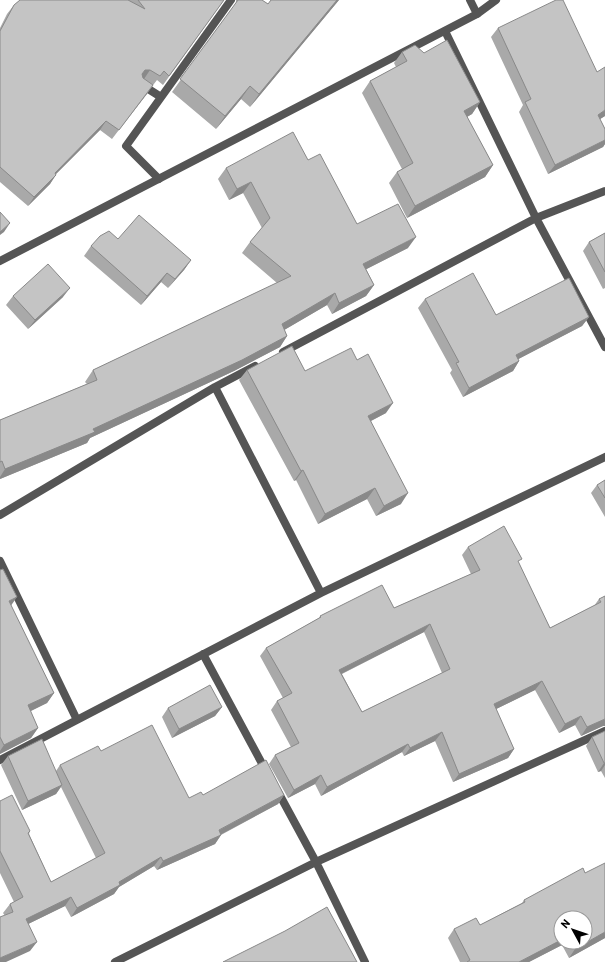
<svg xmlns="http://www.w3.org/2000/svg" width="605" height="962" font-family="Barlow,sans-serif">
  <rect width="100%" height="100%" fill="#fff"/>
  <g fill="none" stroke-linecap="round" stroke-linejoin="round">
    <!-- minor -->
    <path stroke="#555" stroke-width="8" d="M470,0L477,14
      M445,31L536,218L605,347
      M142,85L161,97
      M159,179L126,146L231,0
      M283,352L536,218L605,191
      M215,387L321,593
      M0,515L215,387L255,366
      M0,561L77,720
      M203,654L266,771
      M0,760L321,593L605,457
      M277,790L316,862L365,962
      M115,962L316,862L605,731"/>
    <!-- tertiary -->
    <path stroke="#555" stroke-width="8" d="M0,261L477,14L496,0"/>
  </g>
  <!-- wall -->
  <path fill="#a9a9a9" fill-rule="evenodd" d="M20,0H224L163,85L157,80L112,139L100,130L56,174L50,184L28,206L0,182V28L7,14L14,5Z
    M236,0H262L268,4L271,0H339L250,107L241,99L216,129L172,92L236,3Z
    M498,28L605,116L600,119L605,129V144L603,147L548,174L519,112L523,105L491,37Z
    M402,52L480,102L472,114L467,117L493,165L485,177L407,218L389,183L397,172L402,169L362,93L370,81L396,67L394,63Z
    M308,160L357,224L408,248L366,269L374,285L366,296L332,314L327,305L284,330L287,336L280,347L234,371L90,438L87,443L0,479V420L87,384L85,382L93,370L277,283L242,253L250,242L262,228L243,193L229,200L218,179L226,168Z
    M605,233V288L603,289L583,251L589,242Z
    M118,239L191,260L184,270L168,288L161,282L141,305L84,256L91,246Z
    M13,296L63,297L28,329L6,305Z
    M425,299L496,315L589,317L582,326L518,359L519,361L513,371L463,397L450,373L452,370L418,308Z
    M247,370L305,371L386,413L371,421L401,504L376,516L367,499L318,524L296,480L294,481L239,380Z
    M605,480V517L591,493L597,485Z
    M468,547L519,564L550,628L594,606L599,599L605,596L603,726L581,736L575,725L559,733L535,690L496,709L514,749L508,758L453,782L435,741L404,756L402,752L321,796L315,784L288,798L269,764L275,755L291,747L271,710L277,701L283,698L260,656L266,648L319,618L320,616L394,608L471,574L462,555ZM424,632L442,673L362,712L342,674Z
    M0,570L11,606L54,693L47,703L30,711L38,728L31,738L0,754Z
    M222,707L215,716L172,738L162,717L168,708Z
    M605,731V778L601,771L598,772L586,746L592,737Z
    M101,751L189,798L203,795H284L278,804L221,835L215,844L157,870L154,866L119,887L114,894L71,917L65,906L28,924L30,951L3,913L10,904L14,902L0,873V801L30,831L29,834L51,882L96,858L61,787L56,794L22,810L1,765L8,756L56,771L60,765Z
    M585,873L605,938L569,958L562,945L529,962H460L448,938L454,929L480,925L522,903L524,900ZM585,918V942H561Z"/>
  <!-- shaded-wall -->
  <path fill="#898989" d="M337,0H339L250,107L259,94Z
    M145,70H150L144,79H138Z
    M153,85L147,94L112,139L119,130Z
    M250,86L241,99L216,129L225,116Z
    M480,102L472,114L456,123L464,111Z
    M605,110V116L592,124L598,115Z
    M106,121L100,130L48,182L55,173Z
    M605,140V144L603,147L548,174L555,165Z
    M493,165L485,177L407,218L415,206Z
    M56,175L50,184L28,206L34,197Z
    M251,182L243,193L229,200L237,189Z
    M10,223L4,232L0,235V232Z
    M416,237L408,248L355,275L363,264Z
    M191,260L184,270L168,288L175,279Z
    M167,273L161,282L141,305L147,296Z
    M374,285L366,296L332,314L339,303Z
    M70,288L63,297L28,329L35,320Z
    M335,293L327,305L274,336L282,324Z
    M589,317L582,326L509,364L516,355Z
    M287,336L280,347L234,371L90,438L87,443L0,479V477L5,469L93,429Z
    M519,361L513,371L463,397L469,388Z
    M393,403L386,413L361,426L368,416Z
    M303,470L296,480L294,481L301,471Z
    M375,488L367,499L318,524L325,514Z
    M408,493L401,504L376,516L384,506Z
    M17,597L10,607L9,601Z
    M430,624L424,632L333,678L339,670Z
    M542,681L535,690L488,713L494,704Z
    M54,693L47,703L21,716L28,705Z
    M222,707L215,716L172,738L179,729Z
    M581,716L575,725L559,733L565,724Z
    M605,719V726H603L581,736L587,727Z
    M38,728L31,738L0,754V751L4,745Z
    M442,732L435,741L404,756L410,748Z
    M408,744L402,752L321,796L327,787Z
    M514,749L508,758L453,782L459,774Z
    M604,763H605V765L601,771L598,772Z
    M321,775L315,784L288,798L294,790Z
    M62,785L56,794L22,810L28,801Z
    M284,795L278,804L216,837L221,835L215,844L157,870L163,861Z
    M161,857L154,866L119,887L114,894L71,917L77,908L119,882Z
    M71,897L65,906L20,928L26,919Z
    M605,932V938L569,958L575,949Z
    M561,940V942H564L562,945L529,962H519Z
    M37,942L30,951L6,962H0V958Z"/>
  <!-- building -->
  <path fill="#c4c4c4" stroke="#898989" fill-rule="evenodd" d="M20,0H128L145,9L138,0H224L169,76L164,71L160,76L150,70H145L142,74L143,78L153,85L119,130L106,121L55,173L56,175L34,197L0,167V31L14,5Z
    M238,0H262L268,4L271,0H337L259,94L250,86L225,116L180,79Z
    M556,0H563L597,72L605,67V110L598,115L605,129V140L555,165L525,102L531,99L498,28Z
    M447,40L480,102L464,111L493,165L415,206L397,172L413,163L370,81L407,61L402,52L415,45L424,53Z
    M293,132L308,160L320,154L357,224L398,204L416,237L363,264L374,285L339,303L335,293L282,324L287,336L242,360L93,429L95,432L5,469L2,461L0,462V420L97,380L93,370L291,276L250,242L270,218L251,182L237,189L226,168Z
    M0,212L10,223L0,232Z
    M139,215L191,260L175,279L167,273L147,296L91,246L100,236L109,231L118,239Z
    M605,233V272L589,242Z
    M48,264L70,288L35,320L13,296Z
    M473,273L496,315L569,278L589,317L516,355L519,361L469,388L456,363L459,362L425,299Z
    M292,346L305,371L351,348L357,360L368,354L393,403L368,416L408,493L384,506L375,488L325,514L303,470L301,471L247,370Z
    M605,480V498L597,485Z
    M504,526L522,559L518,561L550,628L601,602L599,599L605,596V719L587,727L581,716L565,724L542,681L494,704L514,749L459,774L442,732L410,748L408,744L327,787L321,775L294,790L275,755L299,743L277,701L292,693L266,648L321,617L320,616L382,585L394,608L480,570L468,547ZM430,624L450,669L362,712L339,670Z
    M3,569L17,597L9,601L54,693L28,705L38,728L4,745L0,737V570Z
    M210,685L222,707L179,729L168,708Z
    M152,725L189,798L201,792L203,795L266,760L284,795L219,830L221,835L163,861L161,857L119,882L120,885L77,908L71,897L26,919L37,942L0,958V917L13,912L10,904L23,897L0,851V801L12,795L30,831L28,833L51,882L105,853L60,765L98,746L101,751Z
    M605,731V763H604L592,737Z
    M42,739L62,785L28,801L8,756Z
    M605,863V932L575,949L571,942H585V918H561V940L519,962H467L470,960L454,929L476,918L480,925L525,902L524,900L583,868L585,873Z
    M327,907L357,962H223L285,931Z"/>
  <!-- north arrow -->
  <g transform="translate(573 930) rotate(310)"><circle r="19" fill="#ffffff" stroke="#999999"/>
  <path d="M0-3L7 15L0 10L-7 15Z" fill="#000000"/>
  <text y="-6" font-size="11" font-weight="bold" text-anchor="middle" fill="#000000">N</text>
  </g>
</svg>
